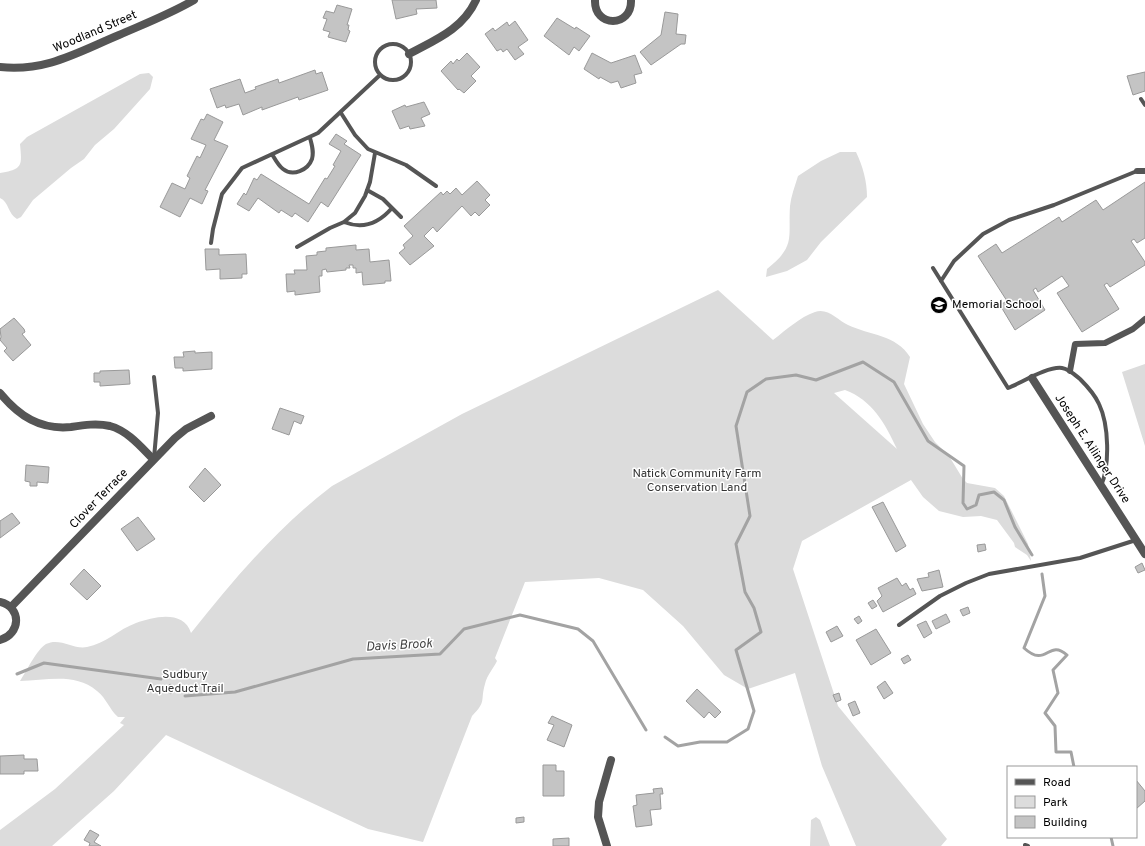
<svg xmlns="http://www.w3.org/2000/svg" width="1145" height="846" font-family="Overpass,sans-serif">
  <rect width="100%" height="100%" fill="#fff"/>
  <!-- green -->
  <path fill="#dcdcdc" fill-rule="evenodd" d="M149,73L153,77L150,89L114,129L95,145L84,159L71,168L33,200L21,217L17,219C8,214 9,202 0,198V173C23,169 22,166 20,144L27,137L140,74Z
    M840,152H856C863,167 867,181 867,197L821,242L807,260L787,271L766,277L767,269C796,246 788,238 790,206C791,196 795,186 798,176L821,161Z
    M718,290L773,340C786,330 800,317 815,312C827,307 838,320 848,325C869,335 897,335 910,357L904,384L923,424L935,442L949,456L963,479L967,483L995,488L1004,496L1028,544L1031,561L1027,555L1015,547L1014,543L997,520L981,516L963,517L939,511L923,497L911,480L802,541L793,569L838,706L947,839L941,846H856L822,766L795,673L748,689L724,675L683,626L643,590L599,578L525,582L495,658L497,661C493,669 487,675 485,684C480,701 487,701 472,716L423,842L368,829L166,735L114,791L52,846H0V830L55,789L124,725L120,723L125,717H118C109,709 107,699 97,691C74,672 46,681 20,681C26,672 37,649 46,644C60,637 74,650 87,647C105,644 119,629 136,623C155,616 184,610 191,633C234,579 278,527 332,486L462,414ZM845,390C872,400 885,423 897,449L834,393Z
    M1145,364V446L1122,372Z
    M816,817L820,820L830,846H810L811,820Z"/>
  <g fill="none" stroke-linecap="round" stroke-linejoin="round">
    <!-- stream -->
    <path stroke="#a3a3a3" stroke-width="3" d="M1042,574L1045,596L1024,648C1047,669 1048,638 1067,655L1053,670L1058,693L1045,713L1055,726L1056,752H1071L1074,767
      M17,674L44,663L161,679
      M185,696L235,692L353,659L440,654L464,629L520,615L578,629L593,641L646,730
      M665,737L678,746L700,742H727L748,729L754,711L736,650L761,632L754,608L745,592L736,544L750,516L736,426L747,392L766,379L796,375L816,380L863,362L894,382L928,441L964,466L963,503L967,509L976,505L979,495L994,492L1004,500L1015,527L1032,555
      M1111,837L1113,846"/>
  </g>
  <!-- building -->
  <path fill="#c4c4c4" stroke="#999" d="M392,0H436L437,8L416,9L417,14L396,19Z
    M337,5L352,9L347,25H349L348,30L350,31L346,42L328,37L330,32L323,30L327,19L323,18L326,11L334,13Z
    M665,12L678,14L676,34L686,35L685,44H681L651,65L640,52L661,35Z
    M557,18L575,29L576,27L590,36L579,51L574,47L569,55L544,36Z
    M515,21L528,40L518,47L524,54L515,60L507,49L503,52L501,49L497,51L485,34L493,28L495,31L507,22L509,26Z
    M467,53L480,67L471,76L476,81L464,93L459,89L458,90L441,71L451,61L453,64L457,59L459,61Z
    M592,53L611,63L635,55L642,73L634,75L636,83L621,88L618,81L611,83L600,77L599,79L584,69Z
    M315,70L316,74L322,72L328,90L299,100L298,97L262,110V107L243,115L239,104L226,108L225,105L217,108L210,89L240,79L245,93L256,89L255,87L278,79L279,83Z
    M1145,72V91L1133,95L1127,76Z
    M424,102L430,114L421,118L425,126L410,129L409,126L400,129L392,111L405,105L406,107Z
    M207,114L223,122L214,140L228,146L205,190L208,191L202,204L190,198L180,217L160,207L172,183L185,189L190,178L187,176L197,156L200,158L206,145L191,139L201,119L204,120Z
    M336,134L347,141L344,144L361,155L328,207L321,202L308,222L295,213L292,217L281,210L279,213L258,198L249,211L237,204L244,193L246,195L254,178L257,180L261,174L309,204L325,178L327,179L335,166L333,165L341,151L329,144Z
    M477,181L490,195L485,200L490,205L479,216L475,212L471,216L462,206L437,232L433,227L424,236L434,246L410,265L399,253L405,248L403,245L413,236L404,226L441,192L443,195L447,191L450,194L456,188L462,195Z
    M1145,182V238L1137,243L1134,239L1131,241L1145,262V265L1110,287L1107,283L1104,285L1119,309L1082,332L1057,293L1069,286L1062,276L1038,292L1036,288L1033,290L1045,310L1015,330L1000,305L1007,301L978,256L996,244L1002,253L1059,217L1062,222L1096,200L1103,210Z
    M356,245V250L369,249L370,262L389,260L391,281H385V283L363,285L362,272L356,273V268H353V265H349L350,268H346V270L327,272L326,269L322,270V276H319L320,292L295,295V291L287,292L286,274H295L294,270H307L306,256L317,255V252L326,251V248Z
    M205,249H219V255L246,254L247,274H242V278L220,279V269L206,270Z
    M14,318L24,329L25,332L22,334L31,345L13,361L4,351L7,348L0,340L1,337L0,329Z
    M195,351V353L212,352V369L183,371V368H175L174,357H184L183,352Z
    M129,370L130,384L100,386V382H94V373H100V371Z
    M280,408L304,416L301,424L294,421L289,435L272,429Z
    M26,465L49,467L48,483L37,482V486H30V482L25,481Z
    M205,468L221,485L204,502L189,487Z
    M883,502L906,546L896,552L872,507Z
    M12,513L20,523L0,538V521Z
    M138,517L155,539L137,551L121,529Z
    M985,544L986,550L978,552L977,545Z
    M1142,563L1145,570L1138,573L1135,567Z
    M84,569L101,586L87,600L70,584Z
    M939,570L943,587L922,591L917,579L929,577L928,573Z
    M897,578L902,586L906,583L910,590L913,588L916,594L883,612L877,601L882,596L878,588Z
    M873,600L877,606L872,609L868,603Z
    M968,607L970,613L963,616L960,610Z
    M946,614L950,622L936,629L932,621Z
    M859,616L862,621L858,624L854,619Z
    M926,621L932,633L924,638L917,625Z
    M837,626L843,636L831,642L826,632Z
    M876,629L891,653L871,665L856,640Z
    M908,655L911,660L904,664L901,659Z
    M885,681L893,693L884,699L877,687Z
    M170,684L175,688L171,694L165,689Z
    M697,689L721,712L715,718L709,712L704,718L686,701Z
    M839,693L841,700L836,702L833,695Z
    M855,701L860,713L853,716L848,704Z
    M552,716L572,725L564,747L547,740L554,725L548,723Z
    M24,755V759H37L38,771H24V774H0V756Z
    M543,765H556V771H564V796H543Z
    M1136,780L1145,791V801L1136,809Z
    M662,788L663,794H660L661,809L650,810L652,825L636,827L633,806L637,805L636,795L654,793L653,789Z
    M524,817V822L516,823V818Z
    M90,830L99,835L94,842L101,846H89L90,843L84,840Z
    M569,838V846H553V839Z"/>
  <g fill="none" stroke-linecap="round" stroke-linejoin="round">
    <!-- service -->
    <path stroke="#555" stroke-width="4" d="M375 62a18 18 0 1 1 36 0a18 18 0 1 1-36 0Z
      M1141,99L1145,105
      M341,113L355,135L368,149L406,165L436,186
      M272,154C275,159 278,165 283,169C293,177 308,170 312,159C314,152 312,145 310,138
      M367,190L383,199L401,217
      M344,222C364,230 379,223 392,208
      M211,243L213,229L222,194L242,168L318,133L380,75
      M297,247L330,228L344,222L355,213L365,196L370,182L375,153
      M933,268L1008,388C1021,383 1048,366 1062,368C1069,369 1075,375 1080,379C1088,387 1095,395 1099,404C1109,425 1110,465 1101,486
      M941,281L954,261L983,234L1009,220L1054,205L1137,171
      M154,458L158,413L154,377
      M899,625L940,596L966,583L989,574L1080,558L1136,540
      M1025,845L1028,846"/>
    <!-- pedestrian -->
    <path stroke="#555" stroke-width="6" d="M1137,171H1145
      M1070,371L1075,344L1105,343L1133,329L1145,319"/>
    <!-- minor -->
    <path stroke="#555" stroke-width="8" d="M595,0C594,28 632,28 631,0
      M409,54C435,40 463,29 476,0
      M1032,378L1145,554
      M0,393C19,416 40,430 71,427C84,425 97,423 110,426C128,431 141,447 153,459
      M0,602C22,607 21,634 0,640
      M11,607L175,438L186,429L211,416
      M607,846L598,817L599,802L611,760"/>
    <!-- tertiary -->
    <path stroke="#555" stroke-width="8" d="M0,67C46,72 78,52 119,35C144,24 170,14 194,0"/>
  </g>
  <!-- icons -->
  <defs>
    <g id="school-disc" transform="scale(0.9)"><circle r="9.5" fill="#000" stroke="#fff"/><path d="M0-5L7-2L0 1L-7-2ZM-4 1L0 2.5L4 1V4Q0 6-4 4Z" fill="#fff"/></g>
  </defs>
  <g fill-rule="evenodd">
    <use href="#school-disc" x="939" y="305"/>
  </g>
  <g text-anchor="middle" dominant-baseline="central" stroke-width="3" stroke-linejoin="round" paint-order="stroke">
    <!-- street labels -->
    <g font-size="12" fill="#000" stroke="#fff">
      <text transform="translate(95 32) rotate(-23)">Woodland Street</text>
      <text transform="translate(1092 449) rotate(57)">Joseph E. Ailinger Drive</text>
      <text transform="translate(99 499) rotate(-46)">Clover Terrace</text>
    </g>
    <!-- poi labels -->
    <g font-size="12" fill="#000" stroke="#fff" text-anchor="start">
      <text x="952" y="305">Memorial School</text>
    </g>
    <!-- park labels -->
    <g font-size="12" fill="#333" stroke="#fff">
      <text x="697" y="474">Natick Community Farm<tspan x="697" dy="14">Conservation Land</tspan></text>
      <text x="185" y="675">Sudbury<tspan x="185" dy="14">Aqueduct Trail</tspan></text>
    </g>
    <!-- water labels -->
    <g font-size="13" font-style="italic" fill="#444" stroke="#fff">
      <text transform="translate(399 646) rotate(-3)">Davis Brook</text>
    </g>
  </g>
  <!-- legend -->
  <rect x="1007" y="766" width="130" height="72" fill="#ffffff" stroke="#999999"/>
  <rect x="1015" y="779" width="20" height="6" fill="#555555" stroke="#999999"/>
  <text x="1043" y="786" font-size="12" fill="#000000">Road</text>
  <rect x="1015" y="796" width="20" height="12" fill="#dcdcdc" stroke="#999999"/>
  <text x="1043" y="806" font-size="12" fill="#000000">Park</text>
  <rect x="1015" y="816" width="20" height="12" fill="#c4c4c4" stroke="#999999"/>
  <text x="1043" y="826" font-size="12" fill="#000000">Building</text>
</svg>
